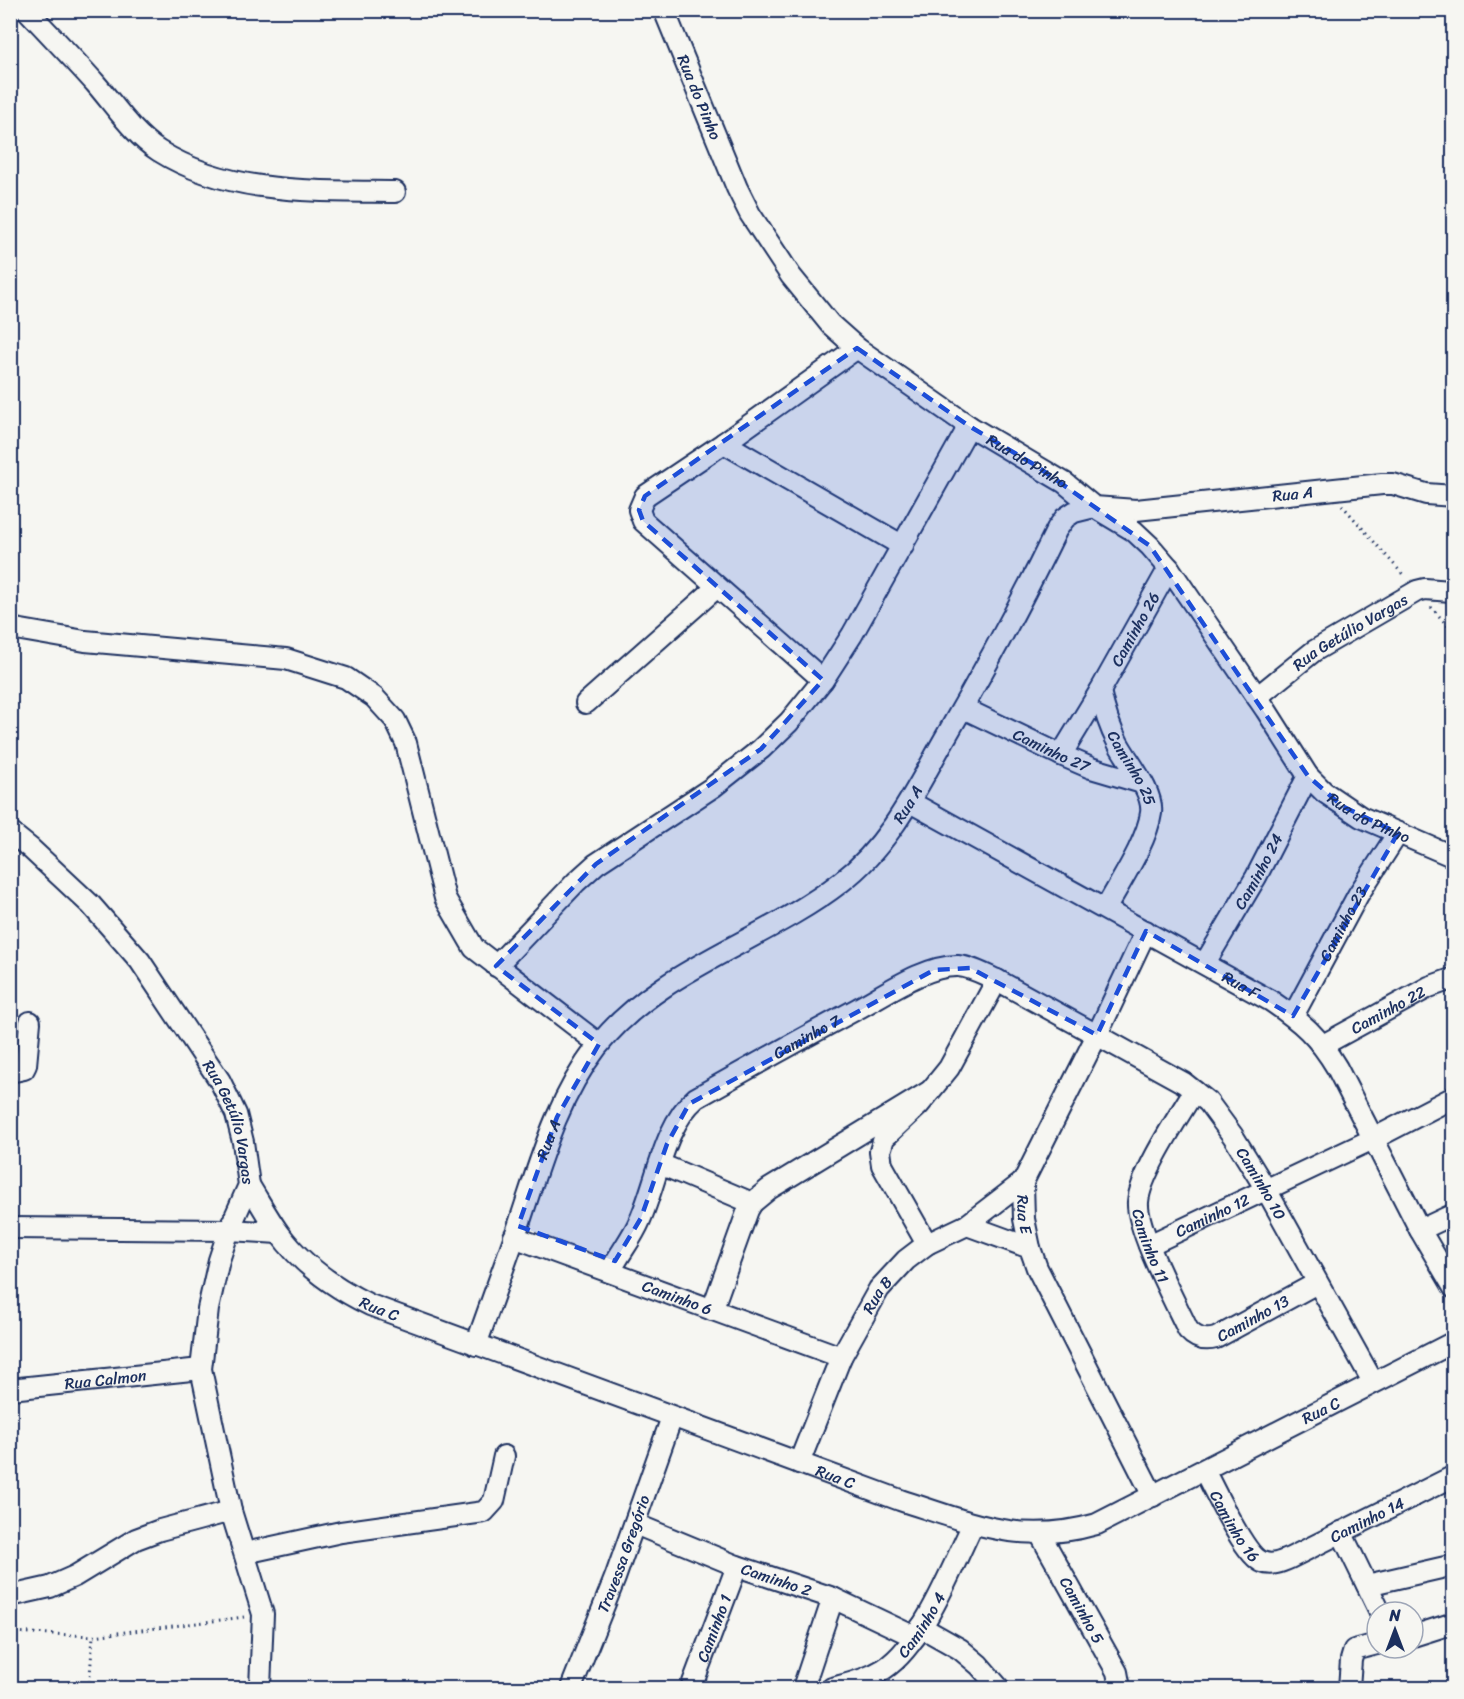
<svg xmlns="http://www.w3.org/2000/svg" width="1464" height="1699" font-family="Sriracha,sans-serif">
  <rect width="100%" height="100%" fill="#f6f6f2"/>
  <filter id="ink" filterUnits="userSpaceOnUse"><feTurbulence type="fractalNoise" baseFrequency=".0167" numOctaves="2"/><feDisplacementMap in="SourceGraphic" scale="12" xChannelSelector="R" yChannelSelector="G"/><feConvolveMatrix kernelMatrix="1 2 1 2 8 2 1 2 1" color-interpolation-filters="sRGB"/></filter>
  <g filter="url(#ink)">
    <g fill="none" stroke-linecap="round" stroke-linejoin="round">
      <!-- minor casing -->
      <g stroke="#1b2f5e" stroke-width="24">
        <g id="minor">
          <path d="M27,10C50,35 74,59 96,84C115,106 134,135 159,151C229,195 315,191 395,192"/>
          <path id="s1" d="M664,10L737,188L750,214L791,276L830,324L857,348L969,426L1065,483L1094,507L1134,531L1150,546L1169,568L1266,710L1308,776L1324,792L1361,817L1454,857"/>
          <path d="M724,443L903,546"/>
          <path d="M10,628L85,641L286,659L346,678L374,697L395,720L406,743L445,898L474,948L599,1044"/>
          <path d="M823,680L643,521L639,510L645,496L724,443L857,348"/>
          <path id="s2" d="M1100,691C1104,710 1109,726 1118,743C1128,762 1154,792 1151,813C1147,842 1120,882 1106,908"/>
          <path id="s3" d="M1257,697L1314,651L1417,591L1425,589L1451,591"/>
          <path d="M586,703L717,587"/>
          <path id="s4" d="M963,708L1061,755L1091,768L1142,783"/>
          <path id="s5" d="M1061,755L1100,691L1169,568"/>
          <path id="s6" d="M910,802L1271,1001C1302,1022 1318,1036 1337,1068L1420,1230L1454,1288"/>
          <path id="s7" d="M10,832L30,848L91,905L140,961L220,1081L236,1114L243,1142L249,1185L229,1230L219,1260L208,1309L201,1369L231,1511L263,1614L260,1688"/>
          <path id="s8" d="M1146,931L1097,1035L1023,1182L1024,1219L1030,1248L1037,1268L1153,1496"/>
          <path id="s9" d="M1205,963L1256,877L1308,776"/>
          <path d="M496,966L576,882L596,864L713,787L761,749L789,722L823,680L852,635L969,426"/>
          <path id="s10" d="M1293,1016L1358,895L1398,833"/>
          <path id="s11" d="M1323,1045L1429,987L1454,978"/>
          <path d="M10,1072L24,1069L26,1065L30,1022"/>
          <path id="s12" d="M1194,1091C1179,1116 1140,1174 1138,1202C1136,1229 1175,1302 1188,1330C1196,1339 1205,1341 1216,1338L1317,1283"/>
          <path d="M660,1164L752,1203"/>
          <path id="s13" d="M249,1185C259,1201 268,1218 279,1233C302,1265 335,1288 370,1305L900,1500C972,1523 1020,1546 1097,1524L1454,1342"/>
          <path d="M967,1225L1030,1248"/>
          <path d="M10,1228L229,1230L278,1233"/>
          <path d="M1420,1230L1454,1214"/>
          <path id="s14" d="M514,1237L841,1357"/>
          <path d="M927,1244L882,1165L880,1151L884,1138L919,1105L949,1068L997,980"/>
          <path id="s15" d="M1149,1245L1373,1139L1454,1097"/>
          <path id="s16" d="M610,1272C619,1254 632,1239 640,1220C657,1182 664,1125 696,1098C749,1068 803,1038 857,1009C885,994 926,965 958,966C972,967 985,975 997,980L1184,1083L1208,1102L1233,1136L1267,1191L1373,1382"/>
          <path d="M712,1310L748,1210L752,1203L769,1189L930,1091"/>
          <path id="s17" d="M476,1345C490,1306 504,1266 518,1227C539,1165 556,1100 597,1047C659,968 764,942 841,882C889,846 915,791 944,740C984,671 1022,601 1057,529L1065,518L1074,512L1094,507L1136,510L1382,484H1393L1426,494L1454,496"/>
          <path id="s18" d="M10,1389L201,1369"/>
          <path id="s19" d="M799,1463L841,1357L879,1289L906,1260L927,1244L967,1225L1023,1182"/>
          <path id="s20" d="M1204,1470C1214,1489 1245,1556 1262,1562C1272,1566 1281,1562 1290,1558L1454,1476"/>
          <path id="s21" d="M635,1524L737,1566L833,1598L915,1637"/>
          <path d="M1341,1532L1380,1612"/>
          <path id="s22" d="M1040,1534L1117,1672L1120,1688"/>
          <path d="M245,1553L341,1532L484,1512L494,1501L504,1456"/>
          <path d="M1367,1585L1454,1565"/>
          <path d="M10,1596L50,1587L75,1576L136,1539L160,1530L231,1511"/>
          <path d="M921,1627L960,1649L979,1665L999,1688"/>
          <path d="M1413,1636L1454,1623"/>
          <path id="s23" d="M571,1688L615,1578L672,1417"/>
          <path id="s24" d="M691,1688L737,1566"/>
          <path d="M803,1688L833,1598"/>
          <path id="s25" d="M832,1688C850,1683 868,1679 884,1669C923,1644 953,1565 973,1524"/>
          <path d="M1349,1688L1351,1660L1354,1650L1377,1644"/>
        </g>
      </g>
      <!-- path -->
      <path stroke="#1b2f5e" stroke-width="3" stroke-dasharray="1.5 4.5" stroke-linecap="butt" d="M1342,505L1405,577
        M1431,607L1454,633
        M10,1632L93,1636L244,1617
        M89,1688L93,1636"/>
      <!-- minor -->
      <use href="#minor" stroke="#f6f6f2" stroke-width="20"/>
    </g>
  </g>
  <!-- marked area -->
  <path fill="#1d4ed8" fill-opacity="0.2" stroke="#1d4ed8" stroke-width="4.5" stroke-dasharray="12 8" stroke-linejoin="round" d="M857,348L969,426L1035,465L1150,546L1308,776L1342,806L1398,833L1293,1016L1146,931L1097,1035L970,968L934,970L689,1104L667,1144L641,1218L615,1261L518,1226L557,1117L599,1044L496,966L596,864L761,749L823,680L643,521L639,510L645,496Z"/>
  <g text-anchor="middle" dominant-baseline="central" stroke-width="6" stroke-linejoin="round" paint-order="stroke">
    <!-- street labels -->
    <g font-size="16" fill="#1b2f5e" stroke="#f6f6f2">
      <text stroke="none"><textPath href="#s1" startOffset="94">Rua do Pinho</textPath></text>
      <text stroke="none"><textPath href="#s1" startOffset="598">Rua do Pinho</textPath></text>
      <text stroke="none"><textPath href="#s17" startOffset="1280">Rua A</textPath></text>
      <text stroke="none"><textPath href="#s5" startOffset="146">Caminho 26</textPath></text>
      <text stroke="none"><textPath href="#s3" startOffset="114">Rua Getúlio Vargas</textPath></text>
      <text stroke="none"><textPath href="#s4" startOffset="98">Caminho 27</textPath></text>
      <text stroke="none"><textPath href="#s2" startOffset="84">Caminho 25</textPath></text>
      <text stroke="none"><textPath href="#s17" startOffset="722">Rua A</textPath></text>
      <text stroke="none"><textPath href="#s1" startOffset="1102">Rua do Pinho</textPath></text>
      <text stroke="none"><textPath href="#s9" startOffset="106">Caminho 24</textPath></text>
      <text stroke="none"><textPath href="#s10" startOffset="105">Caminho 23</textPath></text>
      <text stroke="none"><textPath href="#s6" startOffset="378">Rua F</textPath></text>
      <text stroke="none"><textPath href="#s11" startOffset="74">Caminho 22</textPath></text>
      <text stroke="none"><textPath href="#s16" startOffset="322">Caminho 7</textPath></text>
      <text stroke="none"><textPath href="#s7" startOffset="370">Rua Getúlio Vargas</textPath></text>
      <text stroke="none"><textPath href="#s17" startOffset="218">Rua A</textPath></text>
      <text stroke="none"><textPath href="#s16" startOffset="874">Caminho 10</textPath></text>
      <text stroke="none"><textPath href="#s8" startOffset="312">Rua E</textPath></text>
      <text stroke="none"><textPath href="#s15" startOffset="70">Caminho 12</textPath></text>
      <text stroke="none"><textPath href="#s12" startOffset="171">Caminho 11</textPath></text>
      <text stroke="none"><textPath href="#s19" startOffset="186">Rua B</textPath></text>
      <text stroke="none"><textPath href="#s14" startOffset="174">Caminho 6</textPath></text>
      <text stroke="none"><textPath href="#s13" startOffset="184">Rua C</textPath></text>
      <text stroke="none"><textPath href="#s12" startOffset="336">Caminho 13</textPath></text>
      <text stroke="none"><textPath href="#s18" startOffset="96">Rua Calmon</textPath></text>
      <text stroke="none"><textPath href="#s13" startOffset="1192">Rua C</textPath></text>
      <text stroke="none"><textPath href="#s13" startOffset="670">Rua C</textPath></text>
      <text stroke="none"><textPath href="#s20" startOffset="225">Caminho 14</textPath></text>
      <text stroke="none"><textPath href="#s20" startOffset="64">Caminho 16</textPath></text>
      <text stroke="none"><textPath href="#s23" startOffset="144">Travessa Gregório</textPath></text>
      <text stroke="none"><textPath href="#s21" startOffset="152">Caminho 2</textPath></text>
      <text stroke="none"><textPath href="#s22" startOffset="87">Caminho 5</textPath></text>
      <text stroke="none"><textPath href="#s25" startOffset="114">Caminho 4</textPath></text>
      <text stroke="none"><textPath href="#s24" startOffset="64">Caminho 1</textPath></text>
    </g>
  </g>
  <!-- margin -->
  <rect width="1464" height="1699" fill="none" stroke="#f6f6f2" stroke-width="36"/>
  <rect x="18" y="18" width="1428" height="1663" fill="none" stroke="#1b2f5e" stroke-width="2" filter="url(#ink)"/>
  <!-- north arrow -->
  <g transform="translate(1395 1630)"><circle r="28" fill="#f6f6f2" stroke="#9ea6b7" stroke-width="1.5"/>
  <path d="M0-4.5L10 22L0 15L-10 22Z" fill="#1b2f5e"/>
  <text y="-9" font-size="16" font-weight="bold" text-anchor="middle" fill="#1b2f5e">N</text>
  </g>
</svg>
